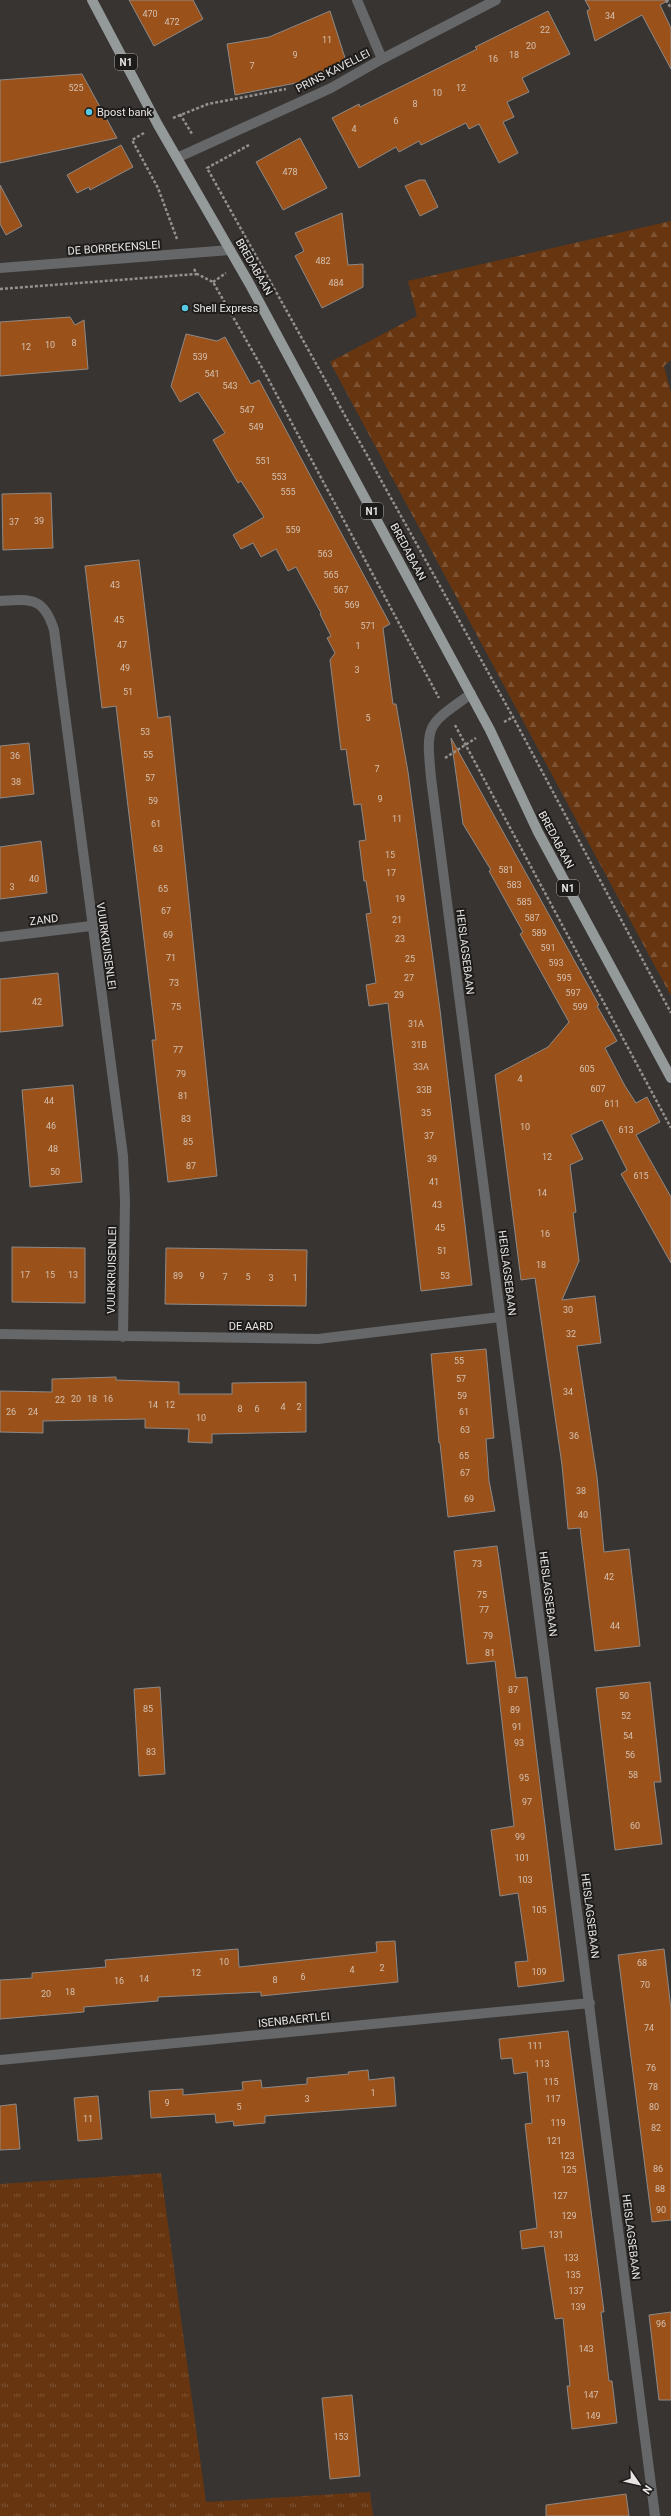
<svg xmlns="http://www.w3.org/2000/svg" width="671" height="2516" font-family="Roboto,sans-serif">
  <defs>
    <pattern id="grass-tufts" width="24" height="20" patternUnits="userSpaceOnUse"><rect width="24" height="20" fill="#673610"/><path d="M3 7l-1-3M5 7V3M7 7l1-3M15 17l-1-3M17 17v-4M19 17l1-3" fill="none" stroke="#7d5333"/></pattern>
    <pattern id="forest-firs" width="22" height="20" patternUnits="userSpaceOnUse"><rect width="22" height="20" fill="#673610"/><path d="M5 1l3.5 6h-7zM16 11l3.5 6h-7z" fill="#7d5333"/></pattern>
  </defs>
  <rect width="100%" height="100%" fill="#383432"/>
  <!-- grass -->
  <path fill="url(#grass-tufts)" d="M161,2173L206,2502L370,2492L373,2516H0V2184Z"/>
  <!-- forest -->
  <path fill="url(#forest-firs)" d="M671,221V360L664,366L671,393V996L330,362L417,316L408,281Z"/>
  <!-- building -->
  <path fill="#9a521a" stroke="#8e8987" d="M129,0H193L203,19L154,46Z
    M585,0H669L660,5L671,28V69L642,15L595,41L587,11L590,9Z
    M330,11L346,61L301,82L235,95L227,44L269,37Z
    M548,11L570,54L522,78L529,92L507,102L514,117L503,122L518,153L499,163L479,124L469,129L466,123L421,145L419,141L399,152L396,147L359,168L332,118L359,104L360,107L477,49L475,47Z
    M82,74L117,138L0,163V80Z
    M300,138L327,188L283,210L256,162Z
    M121,145L133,167L90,190L89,187L77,193L67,175Z
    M419,180H425L438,207L420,216L405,186Z
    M0,185L22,226L6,235L0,224Z
    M342,213L348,265L363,264V287L322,308L295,256L304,251L295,233Z
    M70,317L75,325L84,320L88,369L0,376V322Z
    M186,334L217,341L225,337L251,384L259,380L390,624L383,628L393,704H396L408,772L440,1010L472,1285L421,1291L388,1003L369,1006L366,985L376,983L366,914L371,913L366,881H364L359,841L366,840L361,804L354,805L346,749L341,750L330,660L335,653L327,638L331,636L320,614L321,613L296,567L288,571L276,549L261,557L253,543L241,549L233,535L264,517L241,481L238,483L213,440L225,433L198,392L180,402L171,386Z
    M42,493H51L53,548L3,550L2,494Z
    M139,560L158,718L170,716L217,1176L168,1182L152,1040H156L116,706L102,708L85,566Z
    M451,738L599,1005L597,1006L617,1041L605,1048L625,1086L636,1103L647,1097L660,1122L636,1135L671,1197V1263L621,1174L627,1170L602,1120L571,1135L583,1159L570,1165L576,1212L573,1213L579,1261L562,1300L595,1296L601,1343L577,1346L597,1477L604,1552L629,1549L640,1646L595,1651L580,1528L568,1529L562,1465L535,1278L521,1280L495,1075L548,1047L569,1022L520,934L523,932L489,871L491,870L463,824Z
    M29,743L34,794L0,798V746Z
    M41,841L47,893L0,899V847Z
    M58,973L63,1026L0,1032V979Z
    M73,1085L82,1182L30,1187L22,1090Z
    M12,1247L85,1248V1303L12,1302Z
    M166,1248L307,1250L306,1306L165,1304Z
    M486,1349L494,1438L486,1439L489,1481L495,1511L448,1517L440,1443H439L431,1354Z
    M116,1377V1380L179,1382V1394H232V1383L306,1382V1432L212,1434V1443L188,1442L189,1429L145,1428V1419L43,1421V1433L0,1432V1391L52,1392V1379Z
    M497,1546L516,1678L527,1677L564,1981L518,1987L515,1962L528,1961L518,1893L500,1896L491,1830L514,1826L495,1661L467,1664L454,1551Z
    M650,1682L661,1782H654L662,1844L615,1850L596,1688Z
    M160,1687L165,1774L139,1776L134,1689Z
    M395,1941L398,1982L261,1996V1992L158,1997V2001L84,2007V2012L0,2019V1980L32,1978V1973L106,1967L105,1960L238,1949L239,1967L377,1952L376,1942Z
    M664,1949L671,2009V2220L652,2222L618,1955Z
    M568,2031L604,2312H601L609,2381H612L617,2423L572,2429L567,2386H570L563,2318L555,2319L544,2246L522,2249L520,2231L537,2228L525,2124L532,2123L527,2072L514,2074L512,2058L501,2059L499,2039Z
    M368,2070L369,2080L394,2077L396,2106L265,2116V2123L234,2126L233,2121L216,2123L215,2114L151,2118L149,2091L183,2089V2095L243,2090L242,2082L261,2080L262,2088L307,2084V2078L349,2074L348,2072Z
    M98,2096L102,2139L78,2141L74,2098Z
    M16,2104L20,2149L0,2150V2106Z
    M671,2312V2400H659L649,2315Z
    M352,2395L360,2476L330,2479L322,2398Z
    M626,2494L629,2516H546V2505Z"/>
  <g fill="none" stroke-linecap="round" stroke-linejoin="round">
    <!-- path -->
    <path stroke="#93908e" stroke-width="2.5" stroke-dasharray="3 2" stroke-linecap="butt" d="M666,0L671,8
      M180,114L192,134
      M173,118L208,104L286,89
      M144,133L132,140L158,188L177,239
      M249,145L207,168L513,717L671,1013
      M194,269L197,274L213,282L265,373L439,698
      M213,282L226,273
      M0,289L197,274
      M504,722L513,717
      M455,725L671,1128
      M445,758L476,738"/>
    <!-- minor -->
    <path stroke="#656768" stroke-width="10" d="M357,0L382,59
      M179,157L331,88L382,59L496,0
      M0,268L230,250
      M0,601C31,599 44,597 54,630L123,1156L125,1201L123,1337
      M471,694C426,726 426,723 431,778L655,2516
      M0,937L91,926
      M0,1334L318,1339L500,1317
      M0,2060L590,2003"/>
    <!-- major -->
    <path stroke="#94999a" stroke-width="10" d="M92,0L158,125L249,283L416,593L490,730L538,832L671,1078"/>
  </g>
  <!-- markers -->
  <g fill="#57c9e3" stroke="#1e1c1b" stroke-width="1.5">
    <circle cx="89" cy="112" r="4"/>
    <circle cx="185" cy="308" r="4"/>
  </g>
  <g text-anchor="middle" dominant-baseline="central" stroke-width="4" stroke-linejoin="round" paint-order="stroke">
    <!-- number labels -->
    <g font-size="9" fill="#d4c0b1">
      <text x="150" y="14">470</text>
      <text x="610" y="16">34</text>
      <text x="172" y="22">472</text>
      <text x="545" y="30">22</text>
      <text x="327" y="40">11</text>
      <text x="531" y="46">20</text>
      <text x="295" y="55">9</text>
      <text x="514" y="55">18</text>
      <text x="493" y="59">16</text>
      <text x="252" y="66">7</text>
      <text x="76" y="88">525</text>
      <text x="461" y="88">12</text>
      <text x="437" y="93">10</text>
      <text x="415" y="104">8</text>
      <text x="396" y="121">6</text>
      <text x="354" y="129">4</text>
      <text x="290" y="172">478</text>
      <text x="323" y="261">482</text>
      <text x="336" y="283">484</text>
      <text x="74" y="343">8</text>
      <text x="50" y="345">10</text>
      <text x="26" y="347">12</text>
      <text x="200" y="357">539</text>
      <text x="212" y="374">541</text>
      <text x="230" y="386">543</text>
      <text x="247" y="410">547</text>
      <text x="256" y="427">549</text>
      <text x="263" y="461">551</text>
      <text x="279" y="477">553</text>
      <text x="288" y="492">555</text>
      <text x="39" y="521">39</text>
      <text x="14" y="522">37</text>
      <text x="293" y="530">559</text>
      <text x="325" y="554">563</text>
      <text x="331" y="575">565</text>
      <text x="115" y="585">43</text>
      <text x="341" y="590">567</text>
      <text x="352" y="605">569</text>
      <text x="119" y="620">45</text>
      <text x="368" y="626">571</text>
      <text x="122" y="645">47</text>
      <text x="358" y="646">1</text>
      <text x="125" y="668">49</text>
      <text x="357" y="670">3</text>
      <text x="128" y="692">51</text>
      <text x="368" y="718">5</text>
      <text x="145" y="732">53</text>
      <text x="148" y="755">55</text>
      <text x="15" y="756">36</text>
      <text x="377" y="769">7</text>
      <text x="150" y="778">57</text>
      <text x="16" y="782">38</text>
      <text x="380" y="799">9</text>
      <text x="153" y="801">59</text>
      <text x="397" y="819">11</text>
      <text x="156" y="824">61</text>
      <text x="158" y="849">63</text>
      <text x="390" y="855">15</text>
      <text x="506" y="870">581</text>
      <text x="391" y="873">17</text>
      <text x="34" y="879">40</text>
      <text x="514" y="885">583</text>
      <text x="12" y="887">3</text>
      <text x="163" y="889">65</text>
      <text x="400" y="899">19</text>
      <text x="524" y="902">585</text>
      <text x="166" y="911">67</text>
      <text x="532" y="918">587</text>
      <text x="397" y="920">21</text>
      <text x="539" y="933">589</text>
      <text x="168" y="935">69</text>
      <text x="400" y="939">23</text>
      <text x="548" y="948">591</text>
      <text x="171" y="958">71</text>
      <text x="410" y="959">25</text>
      <text x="556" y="963">593</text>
      <text x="409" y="978">27</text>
      <text x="564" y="978">595</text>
      <text x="174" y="983">73</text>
      <text x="573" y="993">597</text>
      <text x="399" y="995">29</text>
      <text x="37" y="1002">42</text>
      <text x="176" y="1007">75</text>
      <text x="580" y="1007">599</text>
      <text x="416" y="1024">31A</text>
      <text x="419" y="1045">31B</text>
      <text x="178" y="1050">77</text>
      <text x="421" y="1067">33A</text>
      <text x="587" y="1069">605</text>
      <text x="181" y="1074">79</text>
      <text x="520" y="1079">4</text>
      <text x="598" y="1089">607</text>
      <text x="424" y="1090">33B</text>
      <text x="183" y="1096">81</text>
      <text x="49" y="1101">44</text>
      <text x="612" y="1104">611</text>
      <text x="426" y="1113">35</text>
      <text x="186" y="1119">83</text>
      <text x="51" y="1126">46</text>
      <text x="525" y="1127">10</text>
      <text x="626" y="1130">613</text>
      <text x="429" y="1136">37</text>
      <text x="188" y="1142">85</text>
      <text x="53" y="1149">48</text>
      <text x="547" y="1157">12</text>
      <text x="432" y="1159">39</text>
      <text x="191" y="1166">87</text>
      <text x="55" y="1172">50</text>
      <text x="641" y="1176">615</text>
      <text x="434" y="1182">41</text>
      <text x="542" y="1193">14</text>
      <text x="437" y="1205">43</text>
      <text x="440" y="1228">45</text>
      <text x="545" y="1234">16</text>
      <text x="442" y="1251">51</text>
      <text x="541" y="1265">18</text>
      <text x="25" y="1275">17</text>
      <text x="50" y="1275">15</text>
      <text x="73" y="1275">13</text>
      <text x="178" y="1276">89</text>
      <text x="202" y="1276">9</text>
      <text x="445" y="1276">53</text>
      <text x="225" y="1277">7</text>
      <text x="248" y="1277">5</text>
      <text x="271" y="1278">3</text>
      <text x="295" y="1278">1</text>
      <text x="568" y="1310">30</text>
      <text x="571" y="1334">32</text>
      <text x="459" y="1361">55</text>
      <text x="461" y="1379">57</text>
      <text x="568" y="1392">34</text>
      <text x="462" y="1396">59</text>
      <text x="76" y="1399">20</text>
      <text x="92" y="1399">18</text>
      <text x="108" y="1399">16</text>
      <text x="60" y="1400">22</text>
      <text x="153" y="1405">14</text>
      <text x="170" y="1405">12</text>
      <text x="283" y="1407">4</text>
      <text x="299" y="1407">2</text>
      <text x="240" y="1409">8</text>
      <text x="257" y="1409">6</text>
      <text x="11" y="1412">26</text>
      <text x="33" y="1412">24</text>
      <text x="464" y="1412">61</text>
      <text x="201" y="1418">10</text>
      <text x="465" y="1430">63</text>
      <text x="574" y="1436">36</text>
      <text x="464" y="1456">65</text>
      <text x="465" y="1473">67</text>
      <text x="581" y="1491">38</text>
      <text x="469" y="1499">69</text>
      <text x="583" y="1515">40</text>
      <text x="477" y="1564">73</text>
      <text x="609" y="1577">42</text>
      <text x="482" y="1595">75</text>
      <text x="484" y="1610">77</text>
      <text x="615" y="1626">44</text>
      <text x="488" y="1636">79</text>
      <text x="490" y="1653">81</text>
      <text x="513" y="1690">87</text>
      <text x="624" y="1696">50</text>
      <text x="148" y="1709">85</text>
      <text x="515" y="1710">89</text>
      <text x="626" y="1716">52</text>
      <text x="517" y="1727">91</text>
      <text x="628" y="1736">54</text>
      <text x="519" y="1743">93</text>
      <text x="151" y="1752">83</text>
      <text x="630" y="1755">56</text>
      <text x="633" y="1775">58</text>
      <text x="524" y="1778">95</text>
      <text x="527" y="1802">97</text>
      <text x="635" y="1826">60</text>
      <text x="520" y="1837">99</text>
      <text x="522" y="1858">101</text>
      <text x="525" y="1880">103</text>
      <text x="539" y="1910">105</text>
      <text x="224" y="1962">10</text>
      <text x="642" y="1963">68</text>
      <text x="382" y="1968">2</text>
      <text x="352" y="1970">4</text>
      <text x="539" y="1972">109</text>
      <text x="196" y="1973">12</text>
      <text x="303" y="1977">6</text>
      <text x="144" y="1979">14</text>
      <text x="275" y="1980">8</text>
      <text x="119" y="1981">16</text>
      <text x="645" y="1985">70</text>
      <text x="70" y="1992">18</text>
      <text x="46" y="1994">20</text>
      <text x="649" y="2028">74</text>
      <text x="535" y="2046">111</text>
      <text x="542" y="2064">113</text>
      <text x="651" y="2068">76</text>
      <text x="551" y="2082">115</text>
      <text x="653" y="2087">78</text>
      <text x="373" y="2093">1</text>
      <text x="307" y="2099">3</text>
      <text x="553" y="2099">117</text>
      <text x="167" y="2103">9</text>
      <text x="239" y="2107">5</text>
      <text x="654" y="2107">80</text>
      <text x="88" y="2119">11</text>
      <text x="558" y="2123">119</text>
      <text x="656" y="2128">82</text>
      <text x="554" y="2141">121</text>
      <text x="567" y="2156">123</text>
      <text x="658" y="2169">86</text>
      <text x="569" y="2170">125</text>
      <text x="660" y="2189">88</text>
      <text x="560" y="2196">127</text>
      <text x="661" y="2210">90</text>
      <text x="569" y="2216">129</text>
      <text x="556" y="2235">131</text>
      <text x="571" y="2258">133</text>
      <text x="573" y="2275">135</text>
      <text x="576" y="2291">137</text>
      <text x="578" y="2307">139</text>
      <text x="661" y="2324">96</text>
      <text x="586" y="2349">143</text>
      <text x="591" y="2395">147</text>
      <text x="593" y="2416">149</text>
      <text x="341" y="2437">153</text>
    </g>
    <!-- shield labels -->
    <g fill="#1e1c1b" stroke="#aba8a7" stroke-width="1">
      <rect x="115" y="54" width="22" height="16" rx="3"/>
      <rect x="361" y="503" width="22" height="16" rx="3"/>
      <rect x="557" y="880" width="22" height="16" rx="3"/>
    </g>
    <g font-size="10" font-weight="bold" fill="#e7e4e3">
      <text x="126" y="62">N1</text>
      <text x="372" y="511">N1</text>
      <text x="568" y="888">N1</text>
    </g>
    <!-- street labels -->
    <g font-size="11" fill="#e7e4e3" stroke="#1e1c1b">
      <text transform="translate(333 71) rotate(-27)">PRINS KAVELLEI</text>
      <text transform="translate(114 248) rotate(-4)">DE BORREKENSLEI</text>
      <text transform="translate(254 267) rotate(60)">BREDABAAN</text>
      <text transform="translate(408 552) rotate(62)">BREDABAAN</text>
      <text transform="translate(556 840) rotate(62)">BREDABAAN</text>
      <text transform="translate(44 920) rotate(-7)">ZAND</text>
      <text transform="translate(106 946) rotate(82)">VUURKRUISENLEI</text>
      <text transform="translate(465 952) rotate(83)">HEISLAGSEBAAN</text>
      <text transform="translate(112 1270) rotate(-89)">VUURKRUISENLEI</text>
      <text transform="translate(507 1273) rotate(83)">HEISLAGSEBAAN</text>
      <text x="251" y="1326">DE AARD</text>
      <text transform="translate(548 1594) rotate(83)">HEISLAGSEBAAN</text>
      <text transform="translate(590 1916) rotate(83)">HEISLAGSEBAAN</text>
      <text transform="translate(294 2020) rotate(-6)">ISENBAERTLEI</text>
      <text transform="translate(631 2237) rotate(83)">HEISLAGSEBAAN</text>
    </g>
    <!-- poi labels -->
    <g font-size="11" fill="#e7e4e3" stroke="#1e1c1b" text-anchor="start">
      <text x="97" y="112">Bpost bank</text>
      <text x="193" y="308">Shell Express</text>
    </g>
  </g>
  <!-- north arrow -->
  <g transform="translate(639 2484) rotate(124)" stroke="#1e1c1b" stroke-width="3" paint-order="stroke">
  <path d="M0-3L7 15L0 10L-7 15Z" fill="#e7e4e3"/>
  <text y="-6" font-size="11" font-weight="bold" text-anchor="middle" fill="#e7e4e3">N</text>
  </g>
</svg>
